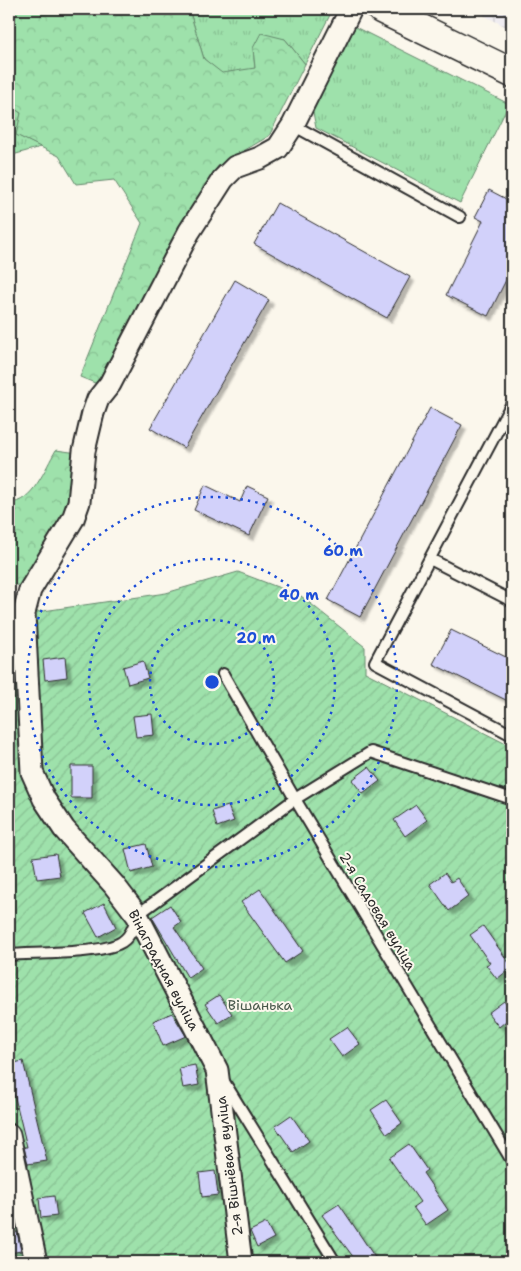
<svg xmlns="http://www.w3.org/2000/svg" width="521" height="1271" font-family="'Shantell Sans',sans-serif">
  <defs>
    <pattern id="industrial-grid" width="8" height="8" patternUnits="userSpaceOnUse" patternTransform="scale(1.25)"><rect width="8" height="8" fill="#efecf0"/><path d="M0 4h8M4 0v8" fill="none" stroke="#cdcbce"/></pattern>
    <pattern id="grass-tufts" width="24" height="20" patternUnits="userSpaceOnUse" patternTransform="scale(1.25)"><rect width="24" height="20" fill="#9ee1ab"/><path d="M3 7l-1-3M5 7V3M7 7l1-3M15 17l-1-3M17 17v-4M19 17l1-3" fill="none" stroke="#88c193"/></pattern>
    <pattern id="forest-crowns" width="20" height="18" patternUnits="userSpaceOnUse" patternTransform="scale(1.25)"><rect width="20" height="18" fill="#9ee1ab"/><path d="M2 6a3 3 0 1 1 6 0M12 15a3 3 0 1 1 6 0" fill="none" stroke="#88c193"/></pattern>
    <pattern id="garden-furrows" width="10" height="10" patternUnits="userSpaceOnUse" patternTransform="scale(1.25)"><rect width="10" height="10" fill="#9ee1ab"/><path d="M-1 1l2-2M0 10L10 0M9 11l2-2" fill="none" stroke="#88c193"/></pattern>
    <filter id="shadow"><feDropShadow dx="4.5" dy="4.5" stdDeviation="1" flood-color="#0004"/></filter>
  </defs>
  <rect width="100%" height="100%" fill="#fbf7ec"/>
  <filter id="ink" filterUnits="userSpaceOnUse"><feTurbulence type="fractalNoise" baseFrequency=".02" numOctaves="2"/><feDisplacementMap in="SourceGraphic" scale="10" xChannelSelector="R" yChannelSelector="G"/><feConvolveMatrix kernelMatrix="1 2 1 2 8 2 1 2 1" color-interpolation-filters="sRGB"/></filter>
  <g filter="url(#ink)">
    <!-- industrial -->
    <path fill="url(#industrial-grid)" d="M472,9H512V30Z"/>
    <!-- grass -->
    <path fill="url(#grass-tufts)" stroke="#64866b" d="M189,9H330L331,13L305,64L285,39L253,48L255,69L222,74L204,59Z
      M355,27L509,104L460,203L316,128L312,107Z
      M9,105L21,113L17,135L41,147L9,156Z"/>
    <!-- forest -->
    <path fill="url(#forest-crowns)" stroke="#64866b" d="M9,9H189L204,59L222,73L255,68L253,48L261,33L285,39L305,64L269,136L218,166L205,186L100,385L80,377L142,223L114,180L76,184L59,156L16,135L21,113L9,105Z
      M56,450L78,453L72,497L61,525L24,586L9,584V503C33,503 45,468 56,450Z"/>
    <!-- garden -->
    <path fill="url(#garden-furrows)" stroke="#64866b" d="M238,572L301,596L365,647V672L512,747V1262H9V616L166,593Z"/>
    <!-- building -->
    <path fill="#d2d1fa" stroke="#2b2b2b" filter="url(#shadow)" d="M489,190L512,202V268L488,316L446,295L483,221L475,217Z
      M277,203L410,277L387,318L254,244Z
      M235,280L269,300L184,448L150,428Z
      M430,408L462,425L360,617L328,600Z
      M205,485L240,502L247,486L268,496L249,536L194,510Z
      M451,630L512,660V703L433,664Z
      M65,657L67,677L45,680L43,660Z
      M143,661L148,678L128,684L123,667Z
      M152,714L154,735L136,737L133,716Z
      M71,766H92V798H71Z
      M369,767L380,781L363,794L352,780Z
      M416,805L427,820L405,836L394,820Z
      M228,806L234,821L217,827L212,811Z
      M146,844L152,867L131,873L125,849Z
      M56,854L60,876L37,879L33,857Z
      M445,873L451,882L457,878L469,896L449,911L430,884Z
      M260,889L303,951L285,963L241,902Z
      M104,903L116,927L98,937L85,913Z
      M170,905L181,922L174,927L202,968L188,978L152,917Z
      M483,926L512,967L497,979L486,965L490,963L470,935Z
      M219,995L232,1014L218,1023L205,1004Z
      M504,1001L512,1012V1016L499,1027L488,1013Z
      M172,1013L186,1036L163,1046L153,1021Z
      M347,1027L360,1044L342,1057L329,1039Z
      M23,1061L47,1161L28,1164L24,1147H27L9,1073V1064Z
      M195,1065L199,1085L183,1088L179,1068Z
      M386,1100L402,1123L387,1134L371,1110Z
      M291,1115L309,1141L293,1152L275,1126Z
      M409,1144L427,1170L423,1173L448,1210L426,1225L413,1207L420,1202L389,1158Z
      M215,1171L218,1195L202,1197L199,1173Z
      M54,1196L57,1216L41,1218L39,1198Z
      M339,1204L352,1223L378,1262H357L322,1215Z
      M266,1223L274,1238L257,1247L250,1231Z
      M17,1232L21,1251L9,1253V1233Z"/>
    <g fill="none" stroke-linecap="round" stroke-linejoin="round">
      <!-- lane casing -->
      <g stroke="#2b2b2b" stroke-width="14">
        <path id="lane" d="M293,125L460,217
          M512,403L375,662L512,735
          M430,559L512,601
          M223,674L295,799L512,1161
          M9,955C36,953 96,954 118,944C130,939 134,926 137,915L295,799L371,752L512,799
          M223,1080L335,1262"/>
      </g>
      <!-- street casing -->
      <g stroke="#2b2b2b" stroke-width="25">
        <path id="street" d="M9,1135L36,1262
          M241,1262L217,1070L137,915L114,885L64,829L44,799L32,772L24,613L30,590L73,519L79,502L84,451L93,413L98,399L110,384L189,232L223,179L235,167L260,158L278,148L293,125L351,9"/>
      </g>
      <!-- secondary casing -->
      <g stroke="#2b2b2b" stroke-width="31">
        <path id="secondary" d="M381,9L512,73"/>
      </g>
      <!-- lane -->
      <use href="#lane" stroke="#fbf7ec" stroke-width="10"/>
      <!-- street -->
      <use href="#street" stroke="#fbf7ec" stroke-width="21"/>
      <!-- secondary -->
      <use href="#secondary" stroke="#fbf7ec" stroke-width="28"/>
    </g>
  </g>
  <!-- distance rings -->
  <g fill="none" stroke="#1d4ed8" stroke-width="2.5" stroke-dasharray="2.5 5">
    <circle cx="212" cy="682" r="62"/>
    <circle cx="212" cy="682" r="123"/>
    <circle cx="212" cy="682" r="185"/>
  </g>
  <g text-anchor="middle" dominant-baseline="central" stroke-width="4" stroke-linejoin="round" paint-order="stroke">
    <!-- street labels -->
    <g font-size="14" fill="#2b2b2b" stroke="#fbf7ec">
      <text transform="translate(378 911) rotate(59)">2-я Садовая вуліца</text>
      <text transform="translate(164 970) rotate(62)">Вінаградная вуліца</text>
      <text transform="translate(229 1166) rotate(-97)">2-я Вішнёвая вуліца</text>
    </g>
    <!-- park labels -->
    <g font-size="14" fill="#48584b" stroke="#fbf7ec">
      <text x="260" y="1005">Вішанька</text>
    </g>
  </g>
  <circle cx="212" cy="682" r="8" fill="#1d4ed8" stroke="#fbf7ec" stroke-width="2.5"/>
  <g font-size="15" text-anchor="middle" font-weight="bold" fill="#1d4ed8" stroke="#fbf7ec" stroke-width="4" stroke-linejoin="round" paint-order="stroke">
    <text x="343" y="556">60 m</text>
    <text x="299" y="600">40 m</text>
    <text x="256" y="643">20 m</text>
  </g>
  <!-- margin -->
  <rect width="521" height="1271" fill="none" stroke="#fbf7ec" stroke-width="30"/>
  <rect x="15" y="15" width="491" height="1241" fill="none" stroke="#2b2b2b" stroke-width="2" filter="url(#ink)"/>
</svg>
